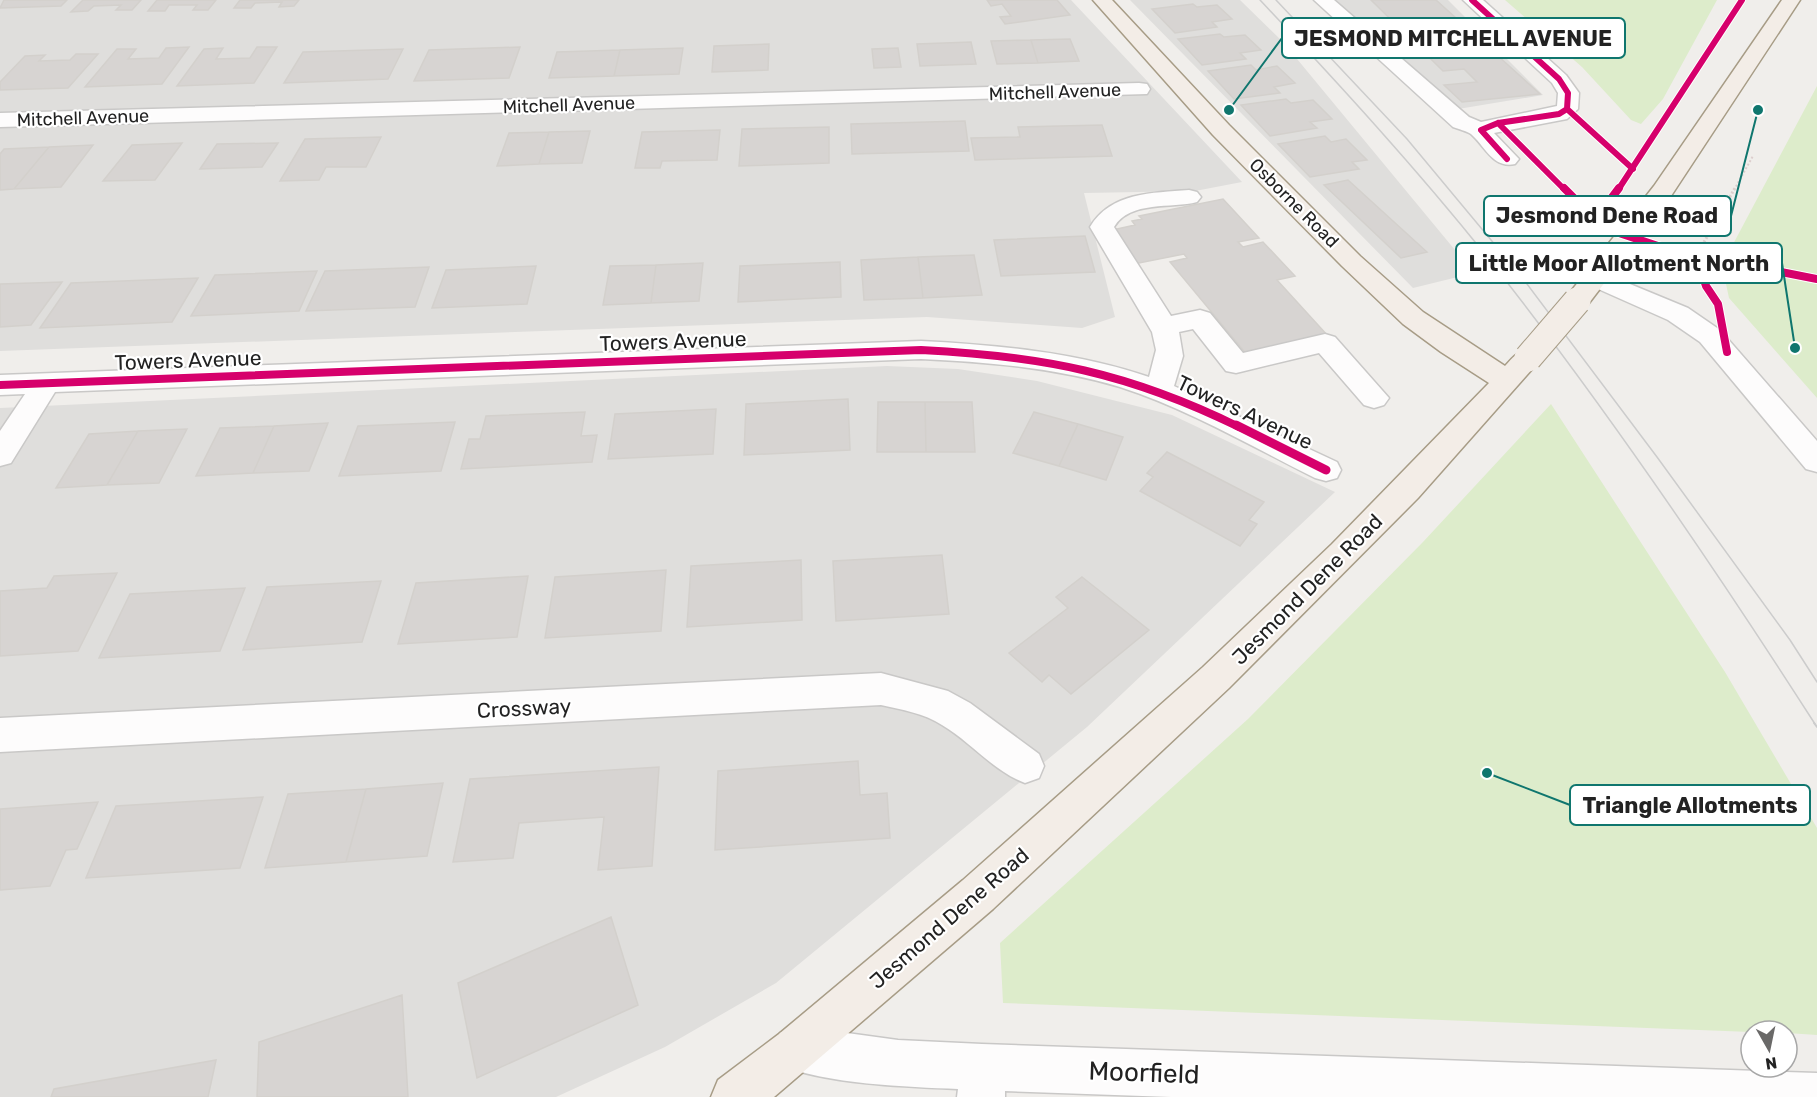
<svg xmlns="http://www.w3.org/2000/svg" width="1817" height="1097" font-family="Rubik,sans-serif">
  <rect width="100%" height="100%" fill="#f0eeeb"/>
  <!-- residential -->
  <path fill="#dfdedc" d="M0,0H1071L1242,182L1195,191L1084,193L1115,317L1082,328L927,317L0,351Z
    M1130,0H1240L1283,42L1474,273L1413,288Z
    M1315,0H1448L1543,95L1446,111Z
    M887,366L958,369L1037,381L1172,415L1335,492L1087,727L776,983L665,1047L556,1097H0V408Z"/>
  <!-- grass -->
  <path fill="#ddeccb" d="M1505,0H1717L1663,99L1641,124L1631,120L1582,67Z
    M1817,86V398L1729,298L1722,265Z
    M1551,404L1725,672L1817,828V1035L1787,1033V1031L1751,1032L1003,1003L1000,943L1248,719L1423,542Z"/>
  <!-- building -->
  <path fill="#d7d4d2" stroke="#d3d0cc" stroke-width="1.5" d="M4,0H67L61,6L0,8Z
    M83,0H141L132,10H116L121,5L94,6L88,11L71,12Z
    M157,0H216L208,10H193L197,5H169L165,11H148Z
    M240,0H299L294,6L279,7L282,2L255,3L251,8H234Z
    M987,0H1057L1070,15L1005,24L1000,17L1011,16L1002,4L991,6Z
    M1371,0H1436L1540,94L1462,102L1444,85L1477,82L1464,69L1443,71Z
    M1193,4L1197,7L1217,5L1232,19L1212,22L1217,27L1175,33L1152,9Z
    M1220,34L1224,37L1245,35L1261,50L1240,53L1246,59L1202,65L1178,39Z
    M1070,39L1079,61L1038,63L1031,40Z
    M1031,40L1038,63L997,64L991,41Z
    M971,42L976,64L920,66L917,44Z
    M769,44L768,70L712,72L714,46Z
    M189,47L162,84L85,87L117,49H136L128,59L159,58L166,48Z
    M257,47H277L254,83L177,86L204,49L223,48L216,59L250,58Z
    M520,47L509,78L414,81L429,50Z
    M683,48L679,74L614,76L620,50Z
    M898,48L901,67L874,68L872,49Z
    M403,49L388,79L284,83L303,52Z
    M620,50L614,76L549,78L557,52Z
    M76,54H98L68,88L0,90V82L25,56L45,55L39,61L70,60Z
    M1251,65L1256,70L1277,66L1295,83L1274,87L1280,93L1234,99L1208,71Z
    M1286,99L1291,103L1313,100L1332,119L1310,122L1317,128L1270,136L1241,105Z
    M965,121L969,151L852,154L851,124Z
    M1102,125L1112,156L975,160L971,138L1020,137L1018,127Z
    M829,127V163L739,166L742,129Z
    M720,130L717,160L662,161L660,168H635L642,132Z
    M590,131L582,163L539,164L549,132Z
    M549,132L539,164L497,166L509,133Z
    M1325,136L1331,142L1346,139L1367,160L1352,162L1359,169L1310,177L1278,144Z
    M381,137L366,167H326L319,180L280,181L305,139Z
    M182,143L155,180L103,181L132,145Z
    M278,143L262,167L200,169L217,144Z
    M93,145L61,187L14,189L49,147Z
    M49,147L14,189L0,190V154L4,149Z
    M1348,180L1427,252L1401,258L1324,185Z
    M1223,199L1259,238L1238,242L1243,247L1263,242L1295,276L1277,280L1329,337L1248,356L1170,262L1187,258L1184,254L1134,264L1108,231L1135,225L1132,221L1142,219L1139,216Z
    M1085,236L1095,272L1001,276L994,240Z
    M974,255L982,295L923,298L918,257Z
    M918,257L923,298L864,300L861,260Z
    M840,262L841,297L738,302L740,266Z
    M703,263L699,301L651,303L656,265Z
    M656,265L651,303L603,305L610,266Z
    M536,266L527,304L432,308L446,270Z
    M429,267L415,307L306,311L325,271Z
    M317,271L299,311L191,316L215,275Z
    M198,278L172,322L40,328L71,283Z
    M62,282L31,325L0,327V284Z
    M848,399L850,450L744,455L746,404Z
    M878,402H925L926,452H877Z
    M925,402H972L975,452H926Z
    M716,409L713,454L608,459L615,414Z
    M585,412L581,436L597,435L592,462L461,469L469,439H480L486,416Z
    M1034,412L1078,424L1059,466L1013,453Z
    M455,422L441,471L339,476L358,426Z
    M328,423L309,471L253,473L274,426Z
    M1078,424L1123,437L1106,480L1059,466Z
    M274,426L253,473L196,476L220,428Z
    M187,429L159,483L107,485L138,431Z
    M138,431L107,485L56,488L89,434Z
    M1167,452L1264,502L1249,520L1257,524L1240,546L1140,491L1153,477L1147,473Z
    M942,555L949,614L836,621L833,561Z
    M801,560L802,620L687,627L691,566Z
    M666,570L661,631L545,638L555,577Z
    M117,573L78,651L0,656V591L47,588L54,576Z
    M528,576L517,637L398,644L416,583Z
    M1082,577L1149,630L1071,694L1049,675L1042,682L1009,653L1068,608L1056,597Z
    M381,581L362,642L243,650L267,587Z
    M245,588L220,651L99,658L130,594Z
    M858,761L860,795L887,793L890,838L715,850L718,771Z
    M659,767L652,866L598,870L604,817L519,823L513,858L453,862L470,779Z
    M443,783L427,856L346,862L366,789Z
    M366,789L346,862L265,868L288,794Z
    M263,797L240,868L86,878L116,806Z
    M98,802L77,849L66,850L50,886L0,890V809Z
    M611,917L638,1005L477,1078L458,983Z
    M402,995L408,1097H257L259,1042Z
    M216,1060L208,1097H51L54,1089Z"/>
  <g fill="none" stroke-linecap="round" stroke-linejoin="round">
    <!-- minor casing -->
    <g stroke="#c9c8c7" stroke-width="3">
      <path id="minor" d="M1314,0H1334L1469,117L1481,122L1557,106L1558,93L1552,83L1463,0H1483L1566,75L1579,93L1578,109L1567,119L1494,133L1519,159L1515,164C1493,169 1485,146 1471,134C1467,131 1458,129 1453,127Z
        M1139,83L1147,84L1150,89L1147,94L0,127V113Z
        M1189,190L1197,192L1201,197L1197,202C1172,209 1130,200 1114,227L1171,316L1200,310L1210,313L1243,353L1325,334L1335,337L1389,398L1384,405L1374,408L1364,405L1319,353L1236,373L1226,371L1193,329L1179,332L1183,356L1174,386L1337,462L1341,470L1337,478L1326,481L1315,478C1251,446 1188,409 1120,387C1056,368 988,362 921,359L55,392L11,463L0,466V431L25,394L0,395V375L921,341C998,345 1076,352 1149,377L1156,350L1152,332L1090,227C1111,192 1152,193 1189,190Z
        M1596,270L1688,308L1720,330L1817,441V472L1806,469L1700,342L1668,320L1587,284L1583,278L1587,272Z
        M881,673L948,691L970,703L1039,754L1044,766L1039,778L1025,783C993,771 971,742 942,725C924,713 902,710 881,705L0,752V718Z
        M796,1026L898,1040L982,1044L1817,1073V1097H1171L1005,1091V1097H957L958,1089C907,1087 826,1084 780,1065L773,1049L780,1033Z"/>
    </g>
    <!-- major casing -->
    <g stroke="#a79c86" stroke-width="3">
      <path id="major" d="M1093,0H1112L1229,125L1360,256L1423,312L1505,366C1516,354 1521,347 1538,352L1542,358L1418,498L1229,688L993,909L774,1097H711L718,1080L779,1034L963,880L1203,667L1332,544L1489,383L1441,352L1403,324L1342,266L1213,135Z
        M1782,0H1800L1671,196L1586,307L1577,309L1568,307L1564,301L1568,295L1654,186Z"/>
    </g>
    <!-- path-far1 -->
    <path stroke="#dccecd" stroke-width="2" stroke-dasharray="2 2" stroke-linecap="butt" d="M1734,190L1753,156"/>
    <!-- path -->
    <path stroke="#dccecd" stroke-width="3" stroke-dasharray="2 2" stroke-linecap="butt" d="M1696,256L1735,188"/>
    <!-- minor -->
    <use href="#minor" fill="#fdfcfc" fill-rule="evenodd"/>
    <!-- major -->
    <use href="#major" fill="#f3ede7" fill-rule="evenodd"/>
    <!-- tram-far1 -->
    <path stroke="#ccc" stroke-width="1.5" d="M1260,0C1339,84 1416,168 1488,258C1606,407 1713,565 1815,724
      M1276,0L1407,139L1521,276L1657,457L1790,640L1817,682"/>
    <!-- tram -->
    <path stroke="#ccc" stroke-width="2" d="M1814,723L1817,727"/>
    <!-- major-bridge casing -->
    <g stroke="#a79c86" stroke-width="29" stroke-linecap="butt">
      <path id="major-bridge" d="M1528,358L1577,301"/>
    </g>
    <!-- major-bridge -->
    <use href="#major-bridge" stroke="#f3ede7" stroke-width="27"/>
    <!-- cycleway-far2 casing -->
    <g stroke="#fff" stroke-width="8">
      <path id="cycleway-far2" d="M1472,0L1559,79L1568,93L1567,109L1559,114L1498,123L1481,130L1507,159
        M1567,109L1633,169
        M1498,123L1565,190
        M1618,190L1742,0"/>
    </g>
    <!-- cycleway-far1 casing -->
    <g stroke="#fff" stroke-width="10">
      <path id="cycleway-far1" d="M1564,188L1595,219
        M1619,188L1592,224L1670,250L1817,279
        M1696,256L1706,286L1718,304L1727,352
        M0,385L921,350C1043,356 1129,373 1239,427"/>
    </g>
    <!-- cycleway casing -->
    <g stroke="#fff" stroke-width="13">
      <path id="cycleway" d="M1236,425L1326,470"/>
    </g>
    <!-- cycleway-far2 -->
    <use href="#cycleway-far2" stroke="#d6006c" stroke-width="6"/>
    <!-- cycleway-far1 -->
    <use href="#cycleway-far1" stroke="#d6006c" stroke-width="8"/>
    <!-- cycleway -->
    <use href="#cycleway" stroke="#d6006c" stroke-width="9"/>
  </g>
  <g text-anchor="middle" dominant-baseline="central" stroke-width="4.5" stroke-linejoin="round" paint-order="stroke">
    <!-- far-street labels -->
    <g font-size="18" fill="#222" stroke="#fff">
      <text transform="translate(1055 92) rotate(-2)">Mitchell Avenue</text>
      <text transform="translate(569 105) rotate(-2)">Mitchell Avenue</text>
      <text transform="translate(83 118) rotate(-2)">Mitchell Avenue</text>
      <text transform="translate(1294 203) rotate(45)">Osborne Road</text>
    </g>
    <!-- street labels -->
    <g font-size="21" fill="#222" stroke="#fff">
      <text transform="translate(673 341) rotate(-2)">Towers Avenue</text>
      <text transform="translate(188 360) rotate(-2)">Towers Avenue</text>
      <text transform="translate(1245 412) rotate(25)">Towers Avenue</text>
      <text transform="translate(1307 589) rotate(-45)">Jesmond Dene Road</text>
      <text transform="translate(524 708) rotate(-3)">Crossway</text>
      <text transform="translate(949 918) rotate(-41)">Jesmond Dene Road</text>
    </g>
    <!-- near-street labels -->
    <g font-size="26" fill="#222" stroke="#fff">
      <text transform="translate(1144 1073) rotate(2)">Moorfield</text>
    </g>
  </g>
  <!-- callouts -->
  <path fill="none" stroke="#0f766e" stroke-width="2" d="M1229 110L1282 38M1758 110L1731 216M1795 348L1782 263M1487 773L1570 805"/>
  <g fill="#0f766e" stroke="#fff" stroke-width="2">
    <circle cx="1229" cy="110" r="6"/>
    <circle cx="1758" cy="110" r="6"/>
    <circle cx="1795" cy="348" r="6"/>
    <circle cx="1487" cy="773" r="6"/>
  </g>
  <g fill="#fff" stroke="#0f766e" stroke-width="2">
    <rect x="1282" y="18" width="343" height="40" rx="6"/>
    <rect x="1484" y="196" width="247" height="40" rx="6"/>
    <rect x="1456" y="243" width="326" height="40" rx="6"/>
    <rect x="1570" y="785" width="240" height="40" rx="6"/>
  </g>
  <g font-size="22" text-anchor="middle" font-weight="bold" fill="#222">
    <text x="1453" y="46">JESMOND MITCHELL AVENUE</text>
    <text x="1607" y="223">Jesmond Dene Road</text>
    <text x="1619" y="271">Little Moor Allotment North</text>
    <text x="1690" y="813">Triangle Allotments</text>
  </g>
  <!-- north arrow -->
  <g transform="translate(1769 1049) rotate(171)"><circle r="28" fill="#ffffff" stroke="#a7a7a7" stroke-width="1.5"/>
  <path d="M0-4.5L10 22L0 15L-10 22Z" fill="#6a6968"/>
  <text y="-9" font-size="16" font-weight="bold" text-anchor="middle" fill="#222222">N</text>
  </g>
</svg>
